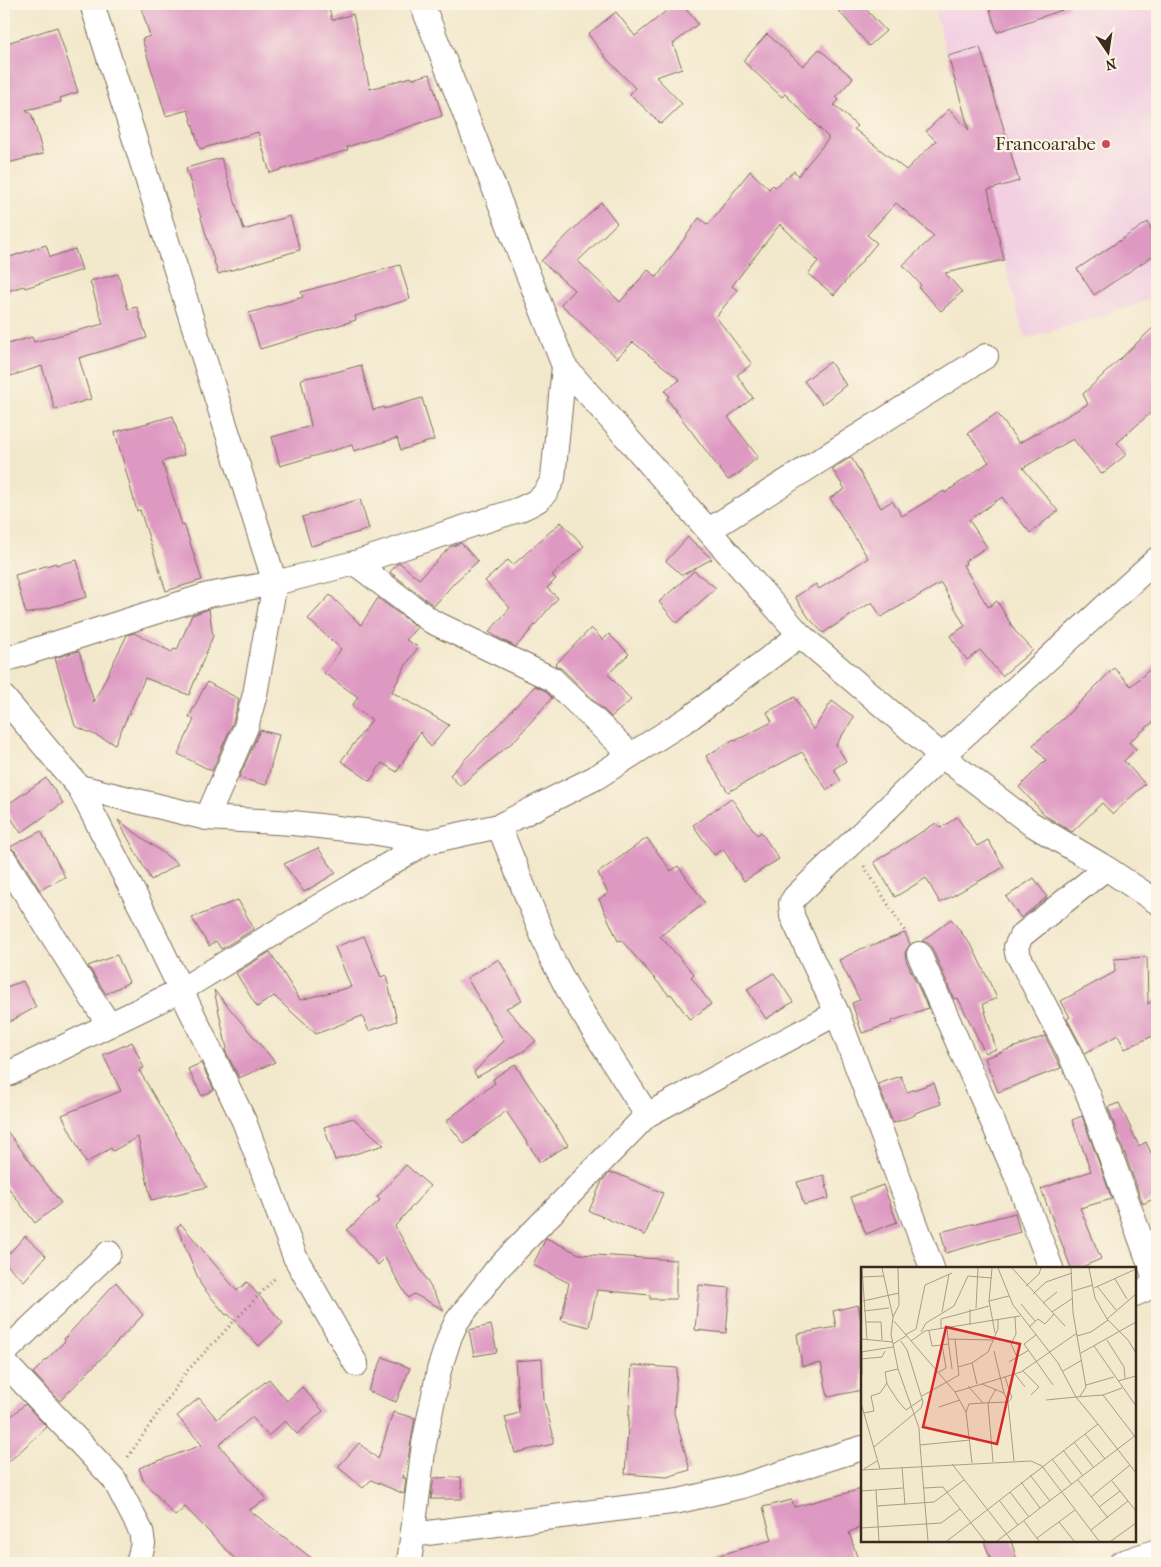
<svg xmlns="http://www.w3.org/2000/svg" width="1161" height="1567" font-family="'IM FELL French Canon',serif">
  <rect width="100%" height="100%" fill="#fcf5e5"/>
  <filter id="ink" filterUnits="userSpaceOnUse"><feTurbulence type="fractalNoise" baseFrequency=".02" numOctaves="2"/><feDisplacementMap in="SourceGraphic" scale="10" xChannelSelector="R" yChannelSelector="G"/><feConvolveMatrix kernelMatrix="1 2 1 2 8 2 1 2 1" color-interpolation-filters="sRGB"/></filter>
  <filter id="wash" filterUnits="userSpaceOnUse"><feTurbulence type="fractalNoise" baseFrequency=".0096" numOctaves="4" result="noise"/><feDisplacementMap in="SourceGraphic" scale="20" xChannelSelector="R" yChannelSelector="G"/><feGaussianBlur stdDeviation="1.12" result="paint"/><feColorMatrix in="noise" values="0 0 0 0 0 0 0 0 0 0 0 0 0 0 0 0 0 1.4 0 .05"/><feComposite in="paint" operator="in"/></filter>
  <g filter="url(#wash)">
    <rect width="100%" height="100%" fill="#f2e8cc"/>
    <!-- built -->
    <path fill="#f2d0e2" d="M963,4H1156L1157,298L1025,339L979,165L935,12Z"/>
    <g id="blocks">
      <!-- building -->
      <path fill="#de99c2" d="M140,4H328L332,20L353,14L370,89L411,77L412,79L430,74L442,116L347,147L348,150L270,173L258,132L200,149L188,110L166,116L142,39L150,36Z
        M675,4H682L698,24L673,44L682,68L656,77L682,104L661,124L630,94L635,88L607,59L588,34L616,12L635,36Z
        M833,4H861L886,31L869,46Z
        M988,4H1068V8L997,32Z
        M57,27L78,92L60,98L61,102L26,110L32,115L43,154L4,164V44Z
        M767,34L803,66L819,49L853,78L836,97L839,100L834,105L857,126L854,129L906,170L936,141L926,131L949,109L969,130L948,56L980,47L1019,181L988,190L1004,260L945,273L962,292L941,311L919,288L921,285L903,265L934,236L896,203L867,235L877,243L834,295L808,274L818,261L780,224L732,286L737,290L716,317L752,364L737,375L753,398L728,417L758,457L739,473L728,480L667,399L669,396L665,391L680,380L633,342L617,358L561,304L574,290L541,261L601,202L617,223L578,261L620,302L648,270L657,277L699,218L708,225L750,171L769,189L773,185L775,187L794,171L798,176L828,139V137L785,94L782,97L743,61Z
        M221,158L244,230L290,216L300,250L218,274L186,168Z
        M1148,222L1157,243V253L1094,295L1077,269Z
        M46,245L50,257L75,249L82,270L25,288L24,286L4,292V259Z
        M400,265L410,299L355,316L356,320L260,349L249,313L303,297L301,292Z
        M118,274L128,309L137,307L147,338L79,358L91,399L55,410L42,366L4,378V345L32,337L34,342L103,324L90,281Z
        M1157,324V407L1117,443L1127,454L1102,474L1073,439L1023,468L1058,511L1030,533L1002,497L969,520L987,547L965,561L966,564L963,565L988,607L997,601L1015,631L1033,650L1002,676L980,650L967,660L950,636L965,626L941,583L881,617L872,602L823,633L809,618L795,597L816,584L819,589L868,558L830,498L845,489L832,469L851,457L881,508L892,501L902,516L944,491L945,493L989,462L968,433L997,413L1019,443L1088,404L1083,394Z
        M830,362L846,385L822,404L804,381Z
        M361,365L373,410L384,407V409L422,398L434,440L401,450L397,438L354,451L352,445L280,466L272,437L311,426L301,379L336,372Z
        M173,416L184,455L162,462L182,525L184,524L202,580L166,591L140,510L137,511L115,432Z
        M360,499L369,529L311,546L302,517Z
        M561,522L584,546L552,575L556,579L547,588L558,598L516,647L495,636L489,632L510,608L485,581L508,560L513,565Z
        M688,537L712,559L682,575L666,561Z
        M461,543L478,561L454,583L434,606L390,572L397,564L400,563L419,579L450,547Z
        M77,560L87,597L26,614L15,575L56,563V565Z
        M694,571L716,588L677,623L659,602Z
        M330,595L361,625L378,598L417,627L406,640L418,647L404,668L392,692L449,725L431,747L420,732L397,772L382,763L370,781L341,761L372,720L352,706L358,697L324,673L341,649L308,619Z
        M209,609L213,636L189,695L145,678L115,744L75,726L55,658L79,651L94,702L127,635L134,633L172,652L174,649L177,650L192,615Z
        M591,628L603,640L609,634L629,654L608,674L631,700L611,717L562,669L555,665Z
        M1157,663V719L1129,742L1136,749L1124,761L1145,784L1113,814L1102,803L1072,832L1046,816L1019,787L1046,760L1033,745L1065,717L1114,668L1131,686Z
        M207,682L239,699L233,722L212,771L178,754L194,720L189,717Z
        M535,686L544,690L552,698L514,741L460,786L450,775Z
        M795,697L813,730L832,701L854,717L836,745L846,761L834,769L841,781L827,790L802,752L728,792L706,756L734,739L735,741L772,722L767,712Z
        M260,730L279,735L266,785L239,778Z
        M46,778L63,803L21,833L4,807Z
        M731,798L757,835L761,832L779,859L744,881L723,849L714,855L693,825Z
        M957,817L977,846L988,840L1004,867L940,903L926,878L895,897L874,862L936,823L941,828Z
        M118,820L178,864L151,880Z
        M41,831L65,877L40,890L16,852L10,847Z
        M647,838L671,871L678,866L705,903L660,936L694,974L691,977L711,1004L690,1020L671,994L669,995L621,940L618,941L599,899L608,893L598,873Z
        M318,848L336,873L304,892L284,864Z
        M1034,878L1047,897L1021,918L1006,897Z
        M238,900L254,929L221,949L216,941L209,946L192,918Z
        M951,919L973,948L997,998L983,1004L996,1049L985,1053L958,998L954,999L932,948L928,943L922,941Z
        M905,933L910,944L905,952L906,960L928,1008L892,1021V1023L862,1033L852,1003L860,1000L839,960L869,945L870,946Z
        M364,936L381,977L386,975L397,1021L369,1031L362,1016L316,1034L274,996L257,1007L236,973L270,952L300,1000L351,987L335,947Z
        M117,955L129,982L106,994L88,966Z
        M1147,957L1148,1004L1157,998V1034L1125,1049L1118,1035L1085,1053L1067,1019L1070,1017L1061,1001L1115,972L1114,959Z
        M499,959L522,1001L506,1008L536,1041L524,1051L477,1077L474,1072L504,1041L467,978Z
        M774,973L793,1002L766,1019L747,989Z
        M23,981L36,1007L4,1025V988Z
        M214,990L275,1062L239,1078L225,1050L227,1049Z
        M1045,1036L1061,1068L998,1092L985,1058Z
        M132,1042L144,1068L139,1070L207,1187L151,1200L138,1137L113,1151L111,1148L86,1163L62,1115L121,1091L103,1055Z
        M201,1063L214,1090L202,1096L188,1069Z
        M515,1064L568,1145L540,1162L506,1111L464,1144L446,1121L495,1083L493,1079Z
        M901,1076L907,1092L934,1083L941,1104L915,1113V1115L893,1123L878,1084Z
        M1119,1103L1139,1146L1146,1142L1157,1166V1197L1143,1204L1108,1107Z
        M1082,1116L1112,1199L1080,1208L1101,1259L1079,1268H1071L1041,1189L1091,1171L1072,1120Z
        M353,1118L384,1145L335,1160L324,1127Z
        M4,1127L61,1203L35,1223L4,1182Z
        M406,1165L430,1186L395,1226L444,1310L414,1294L408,1298L385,1258L378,1265L347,1230L380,1200L377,1197Z
        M610,1173H615L663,1193L645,1235L589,1211L602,1181Z
        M824,1175L829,1198L804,1205L797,1182Z
        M883,1185L897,1222L866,1234L851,1197Z
        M1015,1213L1020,1232L946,1253L941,1232Z
        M181,1224L237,1291L247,1282L283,1323L259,1346L228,1314L226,1315L201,1285L177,1227Z
        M25,1236L46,1256L24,1281L4,1262V1259Z
        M546,1238L579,1254L676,1260V1299H650V1295L597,1290L589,1327L561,1320L569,1283L533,1265Z
        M116,1282L143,1315L60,1401L33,1373L65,1341L64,1339Z
        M699,1285L730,1288L726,1333L695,1330Z
        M858,1305L862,1324V1390L828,1397L821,1363L802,1366L797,1334L836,1327L833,1311Z
        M491,1325L497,1352L474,1356L469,1330Z
        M383,1357L410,1368L396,1402L368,1391Z
        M542,1359L544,1401L553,1434V1444L515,1453L505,1417L519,1413L515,1361Z
        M632,1365L677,1368L674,1413L690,1470L667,1477L625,1474Z
        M269,1379L287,1401L302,1387L323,1411L297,1434L285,1421L268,1436L252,1417L219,1445L267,1499L249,1510L318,1563H239L185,1507L175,1516L143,1480L139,1468L202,1445L177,1416L199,1398L217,1419Z
        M25,1404L47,1427L4,1466V1423Z
        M393,1412L415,1418L408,1458L402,1478H406L404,1494L371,1480L363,1488L338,1467L359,1443L378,1459Z
        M461,1477L462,1499H431L434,1478Z
        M862,1489V1527L849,1532L859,1563H714L713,1557L772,1540L763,1507L792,1500L794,1507Z
        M984,1541H1011L1018,1563H992Z"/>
    </g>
  </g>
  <g filter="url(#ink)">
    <use href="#blocks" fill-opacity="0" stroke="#7b6c5b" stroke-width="1"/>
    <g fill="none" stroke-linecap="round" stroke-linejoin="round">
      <!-- minor casing -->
      <g stroke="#7b6c5b" stroke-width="26">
        <path id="minor" d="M92,4L275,583L255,694L246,727L207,818
          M709,530L986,356
          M355,563L431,621L552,679L631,755
          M800,635L942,756L1030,823L1106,868L1157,902
          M4,660L208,595L275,583L355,563L518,510C539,501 544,499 553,478L564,366L422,4
          M4,698L79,787L207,818L293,823L372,832L426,842L499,826L595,778L691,717L800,635L564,366
          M79,787L143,911L244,1121L295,1257L356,1364
          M4,859L109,1025
          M1106,868L1021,936L1016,947L1017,953L1068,1050L1089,1096L1157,1284L1135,1294
          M919,954L1016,1175L1051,1268
          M837,1013L932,1268
          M4,1076L181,990L316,908L426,842
          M647,1115L837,1013L792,916L791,903L795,897L942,756L1157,559
          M4,1353L109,1253
          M4,1362L114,1479L141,1531L143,1544L138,1563
          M412,1535L679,1501L742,1486L862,1448
          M409,1563L424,1444L439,1370L450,1336L457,1321L497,1269L647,1115L570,993L551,957L499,826
          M1121,1563L1157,1551"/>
      </g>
      <!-- path -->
      <path stroke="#7b6c5b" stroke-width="3" stroke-dasharray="1 4" stroke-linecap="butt" d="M864,866L906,933
        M128,1457L187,1371L276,1277"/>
      <!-- minor -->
      <use href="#minor" stroke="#fff" stroke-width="24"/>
    </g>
  </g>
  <!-- markers -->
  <circle fill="#d1495b" stroke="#fcf5e5" stroke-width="2" cx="1106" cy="144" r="5"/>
  <g text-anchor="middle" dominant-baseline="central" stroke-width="4.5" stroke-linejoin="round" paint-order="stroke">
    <!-- poi labels -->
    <g font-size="19" fill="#3b2a1e" stroke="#fcf5e5" text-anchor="end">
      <text x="1096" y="144">Francoarabe</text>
    </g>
  </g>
  <!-- overview -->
  <g transform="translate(861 1267)">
    <rect width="275" height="275" fill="#f2e8cc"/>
    <path fill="none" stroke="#a99c86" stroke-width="1" d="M1,1L6,73M21,1L32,50M37,1L38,38L32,50L30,67L37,102L58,161L59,178M131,1L128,34L134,66M137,1L152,38L197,96L215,130L185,133M151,1L204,59M210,1L212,46L225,120L219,129M228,1L234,31L246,52L267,73L275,86M1,10L23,9M254,12L266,32M165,19L178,7L180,1M236,19L255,43M233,21L275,2M212,24L232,18M172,27L185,15L211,6M2,34L38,26M128,34L148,29M182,36L196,25M160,37L174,54M115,41L117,1M109,42V58M3,44L28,41M81,45L88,7M191,45L212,31M154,50L155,67L150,77L156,90M246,52L275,27M33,54L94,125M5,55H20L21,73M86,60L87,72L132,73M168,60L177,52L184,57L193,47M80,61V52L128,39M68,64L71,79L81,78M60,65L65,56L93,39L107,9L131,11M44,68L55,62L64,18L91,6M175,68L163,77L192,118M216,69L230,65L247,53M0,72L32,75M87,72L91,102M94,72L97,100M246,73L263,100L264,111M50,74L64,64L159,49M32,77L45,69M233,79L275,139M133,84L143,126M0,85L32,80M220,86L275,55M0,92L21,90L24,84M148,95L168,83M37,102L24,105L26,117L37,134L45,143L48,141M162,104L178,120L170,128M202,104L221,93M78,105L85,101L81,78L87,77M154,107L164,120M1,108V85M257,114L275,109M116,117L111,96L127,85L137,62V53M121,117L160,105L216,66M225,118L253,110M107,119L122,136M242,128L275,171M61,129L98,108L97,100L111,96M0,136L19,202M78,140L99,133M48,141L61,132M105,145L94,125L121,117L143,126L147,135L151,131L144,110M3,146L13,144L10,129L19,126L26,116M237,157L215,130L242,128L261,121M224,167L244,192M213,175L233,201M13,180L60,141L62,135L46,83L40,74M202,183L222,209M191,192L211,218M132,195L127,136L135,122M111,196L105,145L108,137L122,136L147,135L153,194M91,197L151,274M41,200L44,238M3,202L16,194M0,203L170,194L181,199L238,274M169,208L189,234M217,213L247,251M251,214L275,244M160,215L179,241M63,221L82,220L124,274M15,223L18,274M0,224L42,221M149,225L168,250M230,230L269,198M138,233L157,258M16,239L73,235L103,213M238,240L259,224M163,254L178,274M198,255L213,274M0,261L80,256L99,242M230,263L267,234M176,271L214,243M67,274L59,178L109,173M86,274L237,157L275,206M136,274L275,168M250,274L275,256"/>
    <path fill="#d62828" fill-opacity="0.15" stroke="#d62828" stroke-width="2.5" d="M85,60L159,77L136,177L62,160Z"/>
    <rect width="275" height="275" fill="none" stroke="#3b2a1e" stroke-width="2.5"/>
  </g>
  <!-- margin -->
  <rect width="1161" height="1567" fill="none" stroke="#fcf5e5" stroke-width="20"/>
  <!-- north arrow -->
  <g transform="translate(1108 52) rotate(167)" stroke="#fcf5e5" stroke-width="4" paint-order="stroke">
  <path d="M0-4L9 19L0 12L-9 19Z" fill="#3b2a1e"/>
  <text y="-8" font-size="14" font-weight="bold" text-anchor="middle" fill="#3b2a1e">N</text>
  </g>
</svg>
